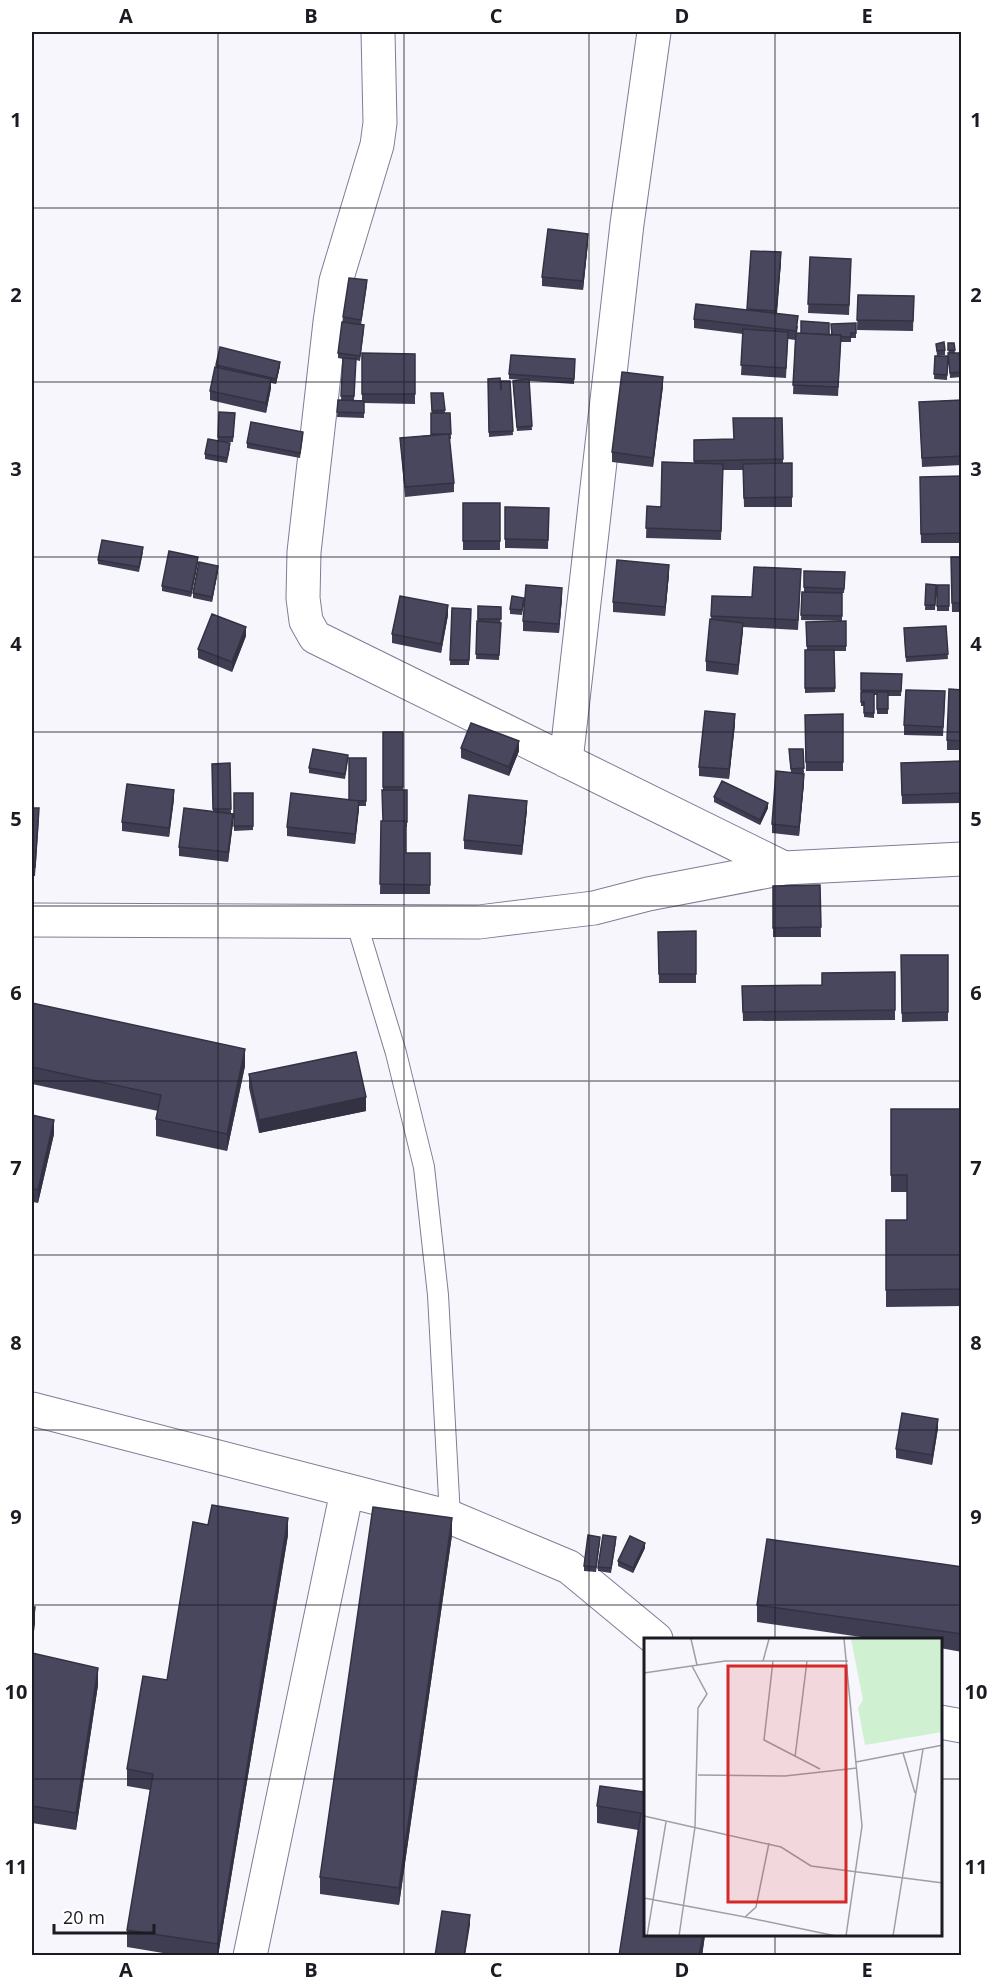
<svg xmlns="http://www.w3.org/2000/svg" width="993" height="1987" font-family="'Open Sans',sans-serif">
  <rect width="100%" height="100%" fill="#f7f6fc"/>
  <g fill="none" stroke-linecap="round" stroke-linejoin="round">
    <!-- service casing -->
    <g stroke="#7e7d96" stroke-width="22">
      <path id="service" d="M356,921L396,1053L424,1167L438,1295L450,1517"/>
    </g>
    <!-- minor casing -->
    <g stroke="#7e7d96" stroke-width="35">
      <path id="minor" d="M378,32L380,123L377,145L336,281L330,322L304,552L303,598L306,621L315,637L784,868
        M566,761L627,224L654,32
        M32,920L479,922L594,908L648,894L784,868L962,859
        M32,1409L450,1517L569,1567L656,1639
        M940,1722L962,1726
        M250,1956L347,1491"/>
    </g>
    <!-- service -->
    <use href="#service" stroke="#fff" stroke-width="20"/>
    <!-- minor -->
    <use href="#minor" stroke="#fff" stroke-width="33"/>
  </g>
  <!-- wall -->
  <path fill="#3f3d51" d="M588,243L583,290L542,286V277Z
    M751,251L781,262L777,314L798,326L797,333L831,335L856,323V338H851V342H841L838,396L793,394L795,340L788,339L786,378L741,375L743,334L694,328V319L747,310Z
    M810,257L851,268L849,315L808,313Z
    M367,285L361,325L364,330L360,361L356,360L354,400H362V353L415,354V404L364,403V418L337,417L338,400H341L343,359L338,358V353L343,317Z
    M858,295L914,296L913,331L857,330Z
    M948,343H954L955,353L961,372V377L950,378Z
    M936,344L945,350V355L937,356Z
    M935,356H948L947,380L934,379Z
    M575,359L574,384L529,381L532,430L517,431L513,386L522,380L509,379V374Z
    M216,365L280,366L276,384L271,383V388L266,413L210,400V391Z
    M488,379L501,391L510,381L513,435L489,437Z
    M663,386L653,467L612,462V452Z
    M443,393L445,413H450L451,439H449L454,483V492L405,497L400,438L431,435V413H432L431,398Z
    M962,400V465L922,467L919,402Z
    M219,412L235,413L233,442H222L230,448L227,463L205,459V454L218,441Z
    M782,418L783,463H792V507H744L743,470H723L721,540L646,538L647,506L661,507L694,463V440L734,439Z
    M303,436L300,458L247,448V443Z
    M962,476V543H921L920,477Z
    M463,503H500V550H463Z
    M505,507L549,508L548,549L505,548Z
    M143,552L139,572L98,564V560Z
    M951,557H962V612H952Z
    M198,562L191,597L162,591V586Z
    M218,571L212,602L193,598V593Z
    M804,571L845,572L844,593H842V621L801,620L802,592H804Z
    M669,574L665,616L613,612V602Z
    M801,578L798,630L743,627L738,675L706,671V661L711,619L712,596L752,597Z
    M926,584L936,585L935,610H925Z
    M937,585H949V611H937Z
    M562,597L559,633L523,631V621Z
    M524,603L522,615L510,614V609Z
    M478,606L501,607L499,660L476,659Z
    M452,608L471,609L469,665H450Z
    M448,615L441,653L392,643V634Z
    M846,621V651H834L835,692L805,693V650H807L806,622Z
    M946,626L948,659L906,662L904,633Z
    M246,636L232,672L198,658V649Z
    M902,674L901,696H888V714H877V695H874V718L864,717V706H861V690Z
    M962,690V750H947V740Z
    M945,701L943,736L904,735V725Z
    M843,714V771H806L805,715Z
    M735,724L729,779L699,776V767Z
    M383,732H403V790H407V827H406V853H430V894H380L381,821H383Z
    M461,748L519,751L509,776L461,758Z
    M803,749L804,773H800L804,783L799,836L772,833V824L791,772L789,754Z
    M366,758V806H359L355,844L287,836V827L349,800Z
    M348,760L345,779L309,773V768Z
    M962,761V803L902,804L901,763Z
    M230,763L231,814L233,823L228,862L179,856V847L213,812L212,764Z
    M234,793H253V830L234,831Z
    M714,797L768,808L760,825L714,802Z
    M174,799L169,837L122,831V822Z
    M32,808L39,818L35,876H32Z
    M527,810L522,855L464,849V840Z
    M820,885L821,937H773V886Z
    M696,931V983H659L658,932Z
    M901,955H948V1021L902,1022Z
    M895,972V1020L743,1021L742,986L822,985Z
    M32,1003L245,1066L227,1151L156,1136V1119L158,1111L32,1084Z
    M249,1074L366,1111L259,1133L249,1088Z
    M891,1109H962V1306L886,1307V1220H907V1192H891Z
    M32,1115L54,1134L38,1203L33,1202V1214L32,1222Z
    M938,1428L932,1465L896,1458V1449Z
    M288,1535L218,1956H181L127,1947V1930L150,1790L127,1786V1769L167,1680Z
    M452,1535L399,1905L320,1894V1877Z
    M600,1542L596,1572L584,1571V1566Z
    M616,1542L611,1573L598,1571V1567Z
    M645,1548L633,1573L618,1566V1561Z
    M962,1567V1652L940,1648V1639H875L757,1622V1605Z
    M32,1653L98,1685L76,1830L32,1823Z
    M644,1792L705,1935L702,1956H619L638,1830L597,1823V1806Z"/>
  <!-- shaded-wall -->
  <path fill="#333242" d="M588,234V243L583,290V281Z
    M781,252V262L776,320V311Z
    M280,362V366L276,384V379Z
    M663,377V386L653,467V458Z
    M271,379V388L266,413V403Z
    M198,557V562L191,597V592Z
    M669,565V574L665,616V607Z
    M218,566V571L212,602V597Z
    M562,588V597L559,633V624Z
    M448,605V615L441,653V644Z
    M743,623V632L738,675V665Z
    M246,627V636L232,672V662Z
    M735,714V724L729,779V769Z
    M519,741V751L509,776V767Z
    M804,774V783L799,836V827Z
    M174,790V799L169,837V828Z
    M359,801V810L355,844V834Z
    M527,801V810L522,855V846Z
    M768,803V808L760,825V820Z
    M233,814V823L228,862V852Z
    M245,1049V1066L227,1151V1134Z
    M366,1097V1111L259,1133V1120Z
    M54,1120V1134L38,1203V1190Z
    M33,1201V1214L32,1222V1209Z
    M938,1419V1428L932,1465V1455Z
    M288,1518V1535L218,1956V1944Z
    M452,1518V1535L399,1905V1888Z
    M645,1543V1548L633,1573V1568Z
    M35,1607V1624L32,1647V1630Z
    M98,1668V1685L76,1830V1813Z
    M470,1915V1925L465,1956H464Z
    M703,1935H705L702,1956H699Z"/>
  <!-- building -->
  <path fill="#49475e" stroke="#333242" stroke-width="1.5" d="M548,229L588,234L583,281L542,277Z
    M751,251L781,252L776,311L747,309Z
    M810,257L851,259L849,305L808,304Z
    M349,278L367,280L361,320L343,317Z
    M858,295L914,296L913,321L857,320Z
    M696,304L798,316L796,331L694,319Z
    M801,321L829,323V335L801,333Z
    M342,322L364,325L360,356L338,353Z
    M856,323V333H851V337H841V335H832L831,324Z
    M743,329L788,332L786,368L741,365Z
    M796,333L841,335L838,387L793,385Z
    M944,342L945,350L937,351L936,344Z
    M948,343H954L955,350H948Z
    M220,347L280,362L276,379L216,365Z
    M362,353L415,354V394H362Z
    M948,353H959L961,372L950,373Z
    M511,355L575,359L574,379L509,374Z
    M935,356H948L947,375L934,374Z
    M343,358L356,359L354,396H341Z
    M215,367L271,379L266,403L210,391Z
    M622,372L663,377L653,458L612,452Z
    M500,378L501,391V381H510L513,431L489,432L488,379Z
    M529,379L532,426L517,427L513,381Z
    M431,393H443L445,410L432,411Z
    M338,400L364,401V413L337,412Z
    M962,400V456L922,458L919,402Z
    M219,412L235,413L233,437H218Z
    M431,413H450L451,434H431Z
    M733,418H782L783,459L694,461V440L734,439Z
    M251,422L303,432L300,453L247,443Z
    M449,434L454,483L405,487L400,438Z
    M208,439L230,443L227,458L205,454Z
    M662,462L723,464L721,531L646,528L647,506L661,507Z
    M792,463V497L744,498L743,464Z
    M962,476V533L921,534L920,477Z
    M463,503H500V541H463Z
    M505,507L549,508L548,540L505,539Z
    M102,540L143,547L139,567L98,560Z
    M169,551L198,557L191,592L162,586Z
    M951,557H962V603H952Z
    M617,560L669,565L665,607L613,602Z
    M199,562L218,566L212,597L193,593Z
    M754,567L801,569L798,620L711,616L712,596L752,597Z
    M804,571L845,572L844,589L804,587Z
    M926,584L936,585L935,605H925Z
    M526,585L562,588L559,624L523,621Z
    M937,585H949V606H937Z
    M802,592L842,593V616L801,615Z
    M400,596L448,605L441,644L392,634Z
    M512,596L524,598L522,610L510,609Z
    M478,606L501,607V619H478Z
    M452,608L471,609L469,660H450Z
    M212,614L246,627L232,662L198,649Z
    M710,619L743,623L738,665L706,661Z
    M477,621L501,623L499,655L476,654Z
    M846,621V646H807L806,622Z
    M946,626L948,654L906,657L904,628Z
    M805,650H834L835,688H805Z
    M861,673L902,674L901,691L861,690Z
    M949,689L962,690V741L947,740Z
    M906,690L945,691L943,727L904,725Z
    M861,692H874V713H864V702H861Z
    M877,692H888V709H877Z
    M705,711L735,714L729,769L699,767Z
    M843,714V762H806L805,715Z
    M471,723L519,741L509,767L461,748Z
    M383,732H403V787H383Z
    M313,749L348,755L345,774L309,768Z
    M789,749H803L804,768L791,769Z
    M349,758H366V801L349,800Z
    M962,761V793L902,795L901,763Z
    M230,763L231,809H213L212,764Z
    M776,771L804,774L799,827L772,824Z
    M722,781L768,803L760,820L714,797Z
    M127,784L174,790L169,828L122,822Z
    M382,790H407V822H406V821H383Z
    M234,793H253V826H234Z
    M291,793L359,801L355,834L287,827Z
    M469,795L527,801L522,846L464,840Z
    M32,808H39L35,867L32,866Z
    M184,808L233,814L228,852L179,847Z
    M381,821H406V853H430V885L380,884Z
    M820,885L821,927L773,928V886Z
    M696,931V974H659L658,932Z
    M901,955H948V1012L902,1013Z
    M895,972V1010L743,1012L742,986L822,985V973Z
    M32,1003L245,1049L227,1134L156,1119L161,1095L32,1067Z
    M356,1052L366,1097L259,1120L249,1074Z
    M891,1109H962V1289L886,1290V1220H907V1175H891Z
    M32,1115L54,1120L38,1190L32,1188Z
    M902,1413L938,1419L932,1455L896,1449Z
    M212,1505L288,1518L218,1944L127,1930L153,1774L127,1769L143,1676L167,1680L193,1522L208,1525Z
    M373,1507L452,1518L399,1888L320,1877Z
    M588,1535L600,1537L596,1567L584,1566Z
    M603,1535L616,1537L611,1568L598,1567Z
    M630,1536L645,1543L633,1568L618,1561Z
    M767,1539L962,1567V1634L757,1605Z
    M32,1607H35L32,1630Z
    M32,1653L98,1668L76,1813L32,1806Z
    M600,1786L644,1792L645,1787V1935H703L699,1956H619L641,1813L597,1806Z
    M442,1911L470,1915L464,1956H435Z"/>
  <!-- grid -->
  <path fill="none" stroke="#1b1b24" stroke-width="1.5" stroke-opacity="0.55" d="M218,32V1956M404,32V1956M589,32V1956M775,32V1639M32,208H962M32,382H962M32,557H962M32,732H962M32,906H962M32,1081H962M32,1255H962M32,1430H962M32,1605H962M32,1779H645M940,1779H962M775,1934V1956"/>
  <!-- overview -->
  <g transform="translate(644 1638)">
    <rect width="298" height="298" fill="#f7f6fc"/>
    <path d="M207,1H298V94L221,107L214,70L219,62Z" fill="#cff1d2"/>
    <path fill="none" stroke="#9f9ea6" stroke-width="1.5" d="M47,1L53,27M200,1L218,188L202,298M119,23L125,1M129,23L120,102L176,131M0,35L81,23H204M0,105V141M259,115L271,155M151,119L163,23M212,124L299,107M54,137L141,138L213,130M0,178L137,209L167,228L299,245M0,260L101,279L112,269L125,205M101,279L192,298M3,298L22,184M35,298L51,189L54,70L63,56L48,28M249,298L279,111"/>
    <path fill="#d62828" fill-opacity="0.15" stroke="#d62828" stroke-width="3" d="M84,28H202V264H84Z"/>
    <rect width="298" height="298" fill="none" stroke="#1b1b24" stroke-width="3"/>
  </g>
  <!-- border -->
  <rect width="993" height="1987" fill="none" stroke="#ffffff" stroke-width="66"/>
  <!-- scale -->
  <path d="M54 1924v9h100v-9" fill="none" stroke="#1b1b24" stroke-width="3"/>
  <text x="63" y="1924" font-size="18" fill="#1b1b24" stroke="#ffffff" stroke-width="4.5" paint-order="stroke">20 m</text>
  <rect x="33" y="33" width="927" height="1921" fill="none" stroke="#1b1b24" stroke-width="2"/>
  <g font-size="20" text-anchor="middle" font-weight="bold" fill="#1b1b24">
    <text x="126" y="23">A</text>
    <text x="311" y="23">B</text>
    <text x="496" y="23">C</text>
    <text x="682" y="23">D</text>
    <text x="867" y="23">E</text>
    <text x="16" y="127">1</text>
    <text x="976" y="127">1</text>
    <text x="16" y="302">2</text>
    <text x="976" y="302">2</text>
    <text x="16" y="476">3</text>
    <text x="976" y="476">3</text>
    <text x="16" y="651">4</text>
    <text x="976" y="651">4</text>
    <text x="16" y="826">5</text>
    <text x="976" y="826">5</text>
    <text x="16" y="1000">6</text>
    <text x="976" y="1000">6</text>
    <text x="16" y="1175">7</text>
    <text x="976" y="1175">7</text>
    <text x="16" y="1350">8</text>
    <text x="976" y="1350">8</text>
    <text x="16" y="1524">9</text>
    <text x="976" y="1524">9</text>
    <text x="16" y="1699">10</text>
    <text x="976" y="1699">10</text>
    <text x="16" y="1874">11</text>
    <text x="976" y="1874">11</text>
    <text x="126" y="1977">A</text>
    <text x="311" y="1977">B</text>
    <text x="496" y="1977">C</text>
    <text x="682" y="1977">D</text>
    <text x="867" y="1977">E</text>
  </g>
</svg>
